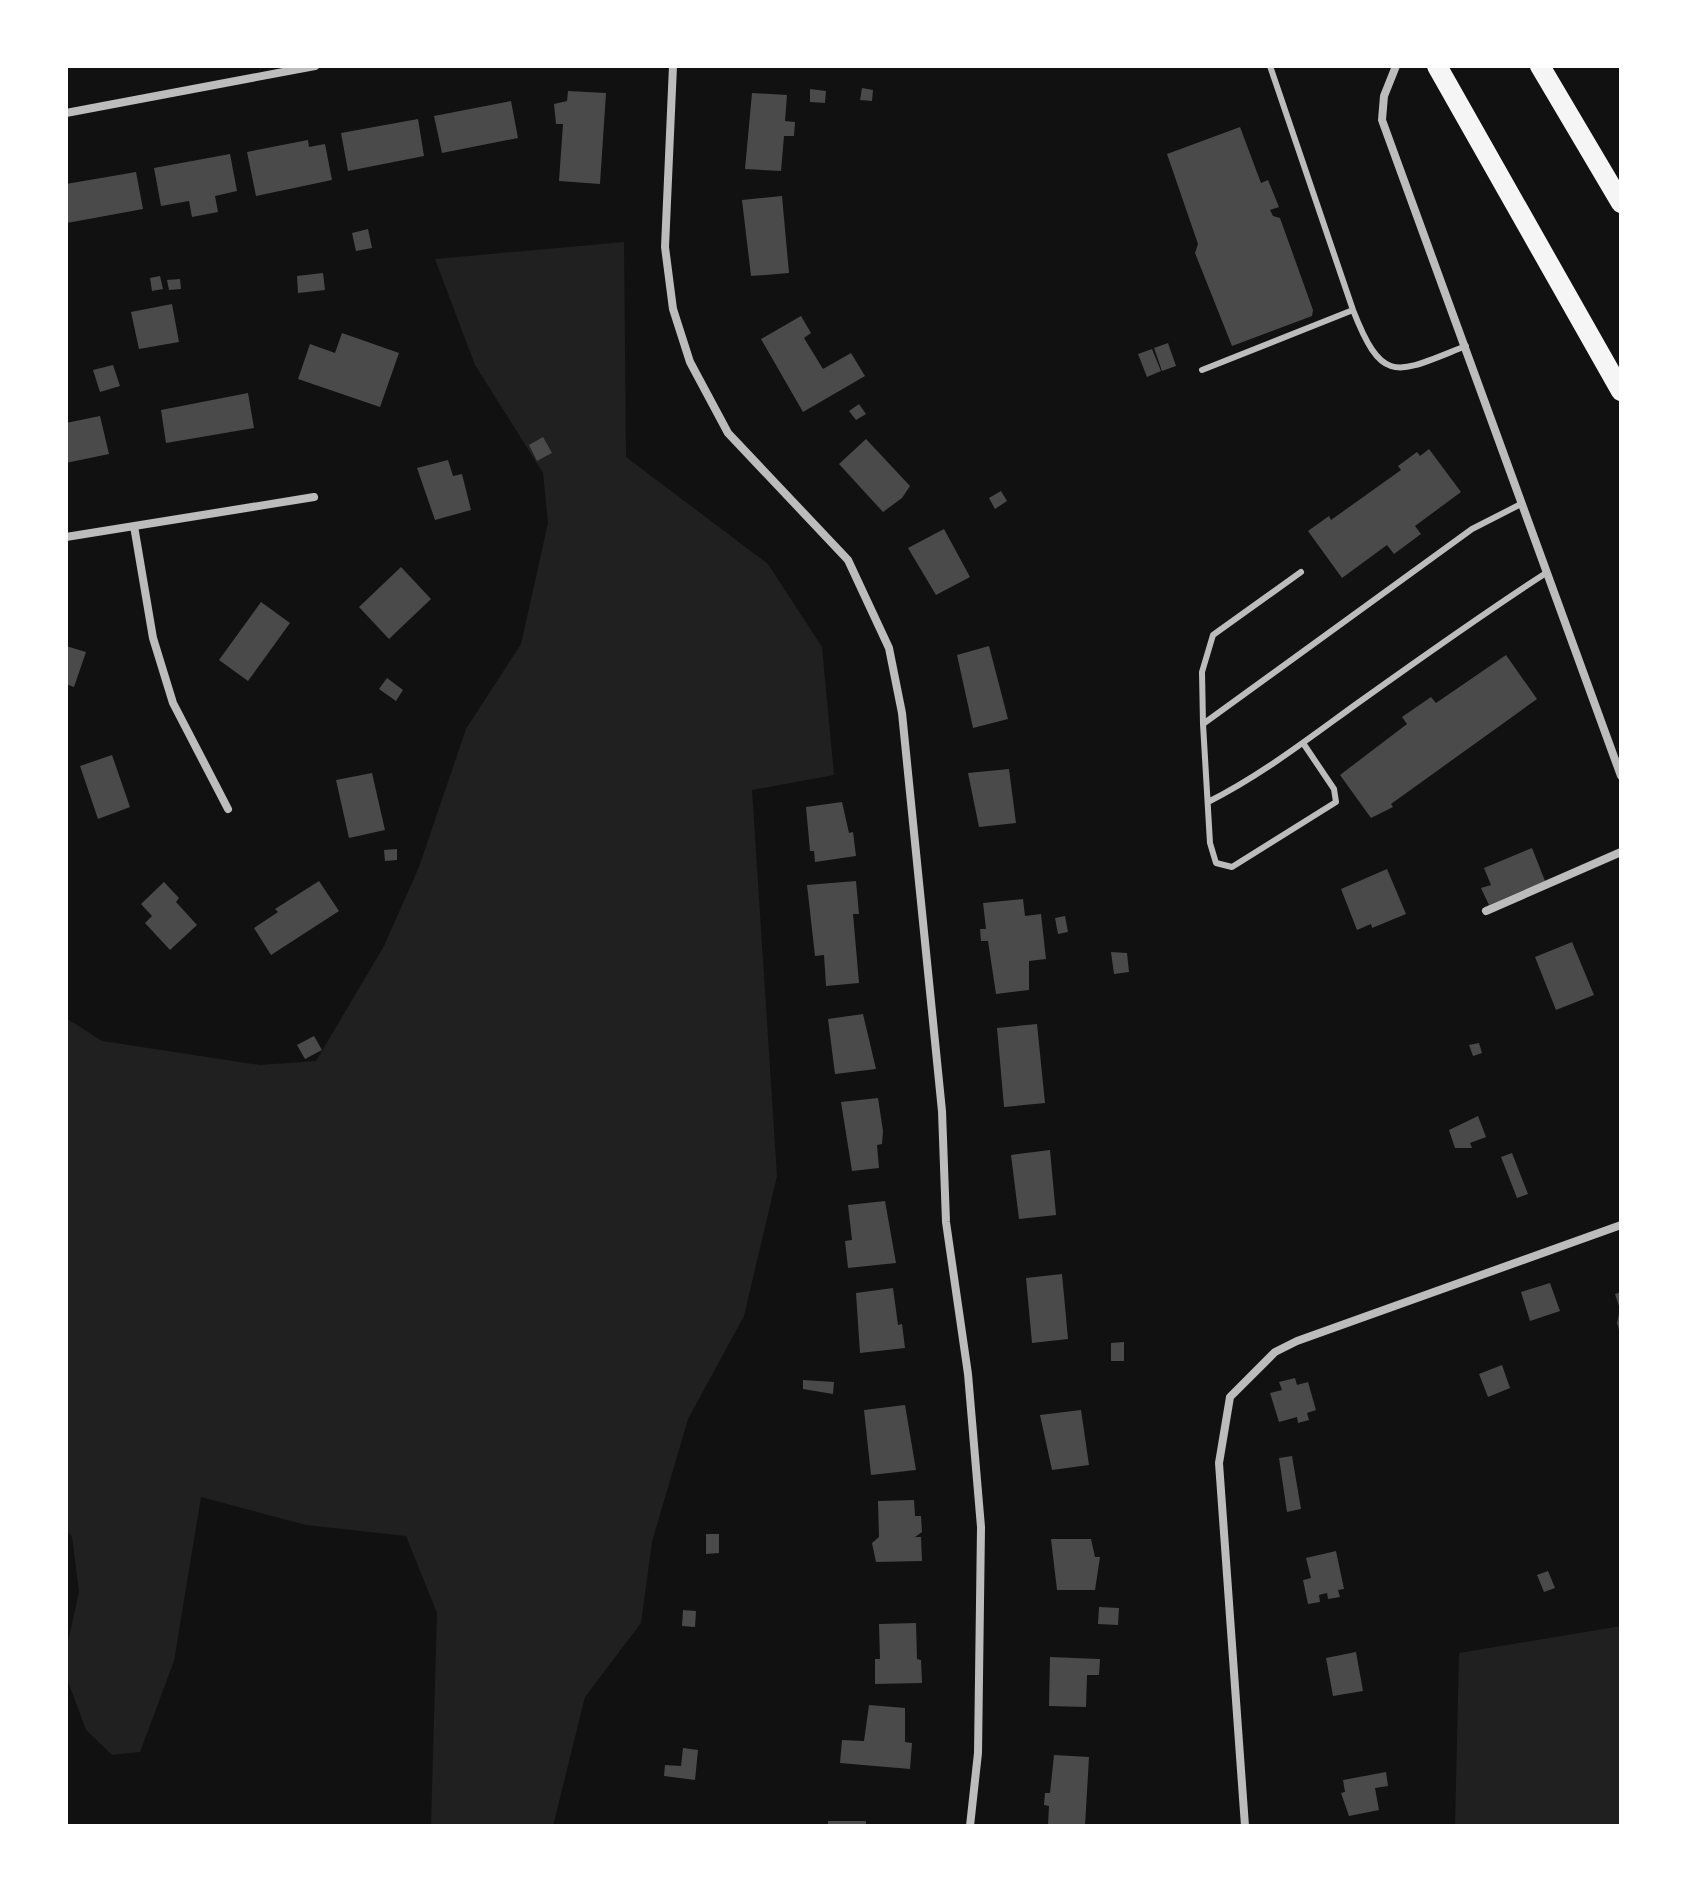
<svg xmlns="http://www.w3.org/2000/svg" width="1687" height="1892" font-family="'Zilla Slab',serif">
  <rect width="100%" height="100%" fill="#111"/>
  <!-- green -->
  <path fill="#202020" d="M624,242L626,457L768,564L822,647L834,775L752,790L777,1176L744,1316L688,1419L652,1542L641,1623L585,1697L553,1826H431L437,1613L406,1536L306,1525L201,1497L174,1661L140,1752L112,1755L86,1730L66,1676V1650L79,1592L72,1537L66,1529V1018L102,1041L260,1065L316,1061L384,946L419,867L466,729L521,644L548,523L543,473L475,365L435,259Z
    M1621,1626V1826H1455L1459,1653Z"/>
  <!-- building -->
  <path fill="#4a4a4a" d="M862,88L873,90L872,101L860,100Z
    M810,89L826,91L825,103L810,102Z
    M568,91L606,93L600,184L559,181L563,124H556L554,104L567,101Z
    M752,93L787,95L785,121L795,122L794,136H784L781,171L745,169Z
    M511,101L518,138L442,153L434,116Z
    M418,119L424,156L348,171L341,133Z
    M1240,127L1261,183L1268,180L1279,207L1270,210L1273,216L1280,218L1313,310L1312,316L1232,346L1195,253L1198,244L1167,154Z
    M308,140L309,147L325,144L332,180L256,196L247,152Z
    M230,154L237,191L215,196L218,212L192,217L189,201L161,206L154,168Z
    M136,172L143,209L67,223L66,184Z
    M782,196L789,273L751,276L742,200Z
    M368,229L372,248L356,251L352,233Z
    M323,273L325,290L298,293L297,276Z
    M160,276L163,289L152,291L150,278Z
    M180,279L181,289L169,290L167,280Z
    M172,304L179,342L139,349L131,312Z
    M801,316L811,333L804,338L823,369L851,353L865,376L803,412L761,339Z
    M342,333L399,353L380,407L298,379L310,344L335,353Z
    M1168,343L1176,366L1162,371L1154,348Z
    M1152,349L1161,371L1147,377L1138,354Z
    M113,365L120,386L100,392L93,370Z
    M248,393L254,428L166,443L161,410Z
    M859,404L866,414L856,420L849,411Z
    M100,416L109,454L66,463V423Z
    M543,437L552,453L537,461L529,445Z
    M866,439L910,486L902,498L883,512L839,464Z
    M1429,449L1461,492L1415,526L1421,534L1394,554L1387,545L1342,578L1308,531L1329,516L1331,520L1401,470L1398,466L1417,452L1420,456Z
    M448,460L453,476L462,474L471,510L435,520L417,468Z
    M1001,491L1007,501L995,509L989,498Z
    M944,529L970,577L936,595L908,548Z
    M401,567L431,599L389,639L359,607Z
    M261,602L290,623L248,681L219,660Z
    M66,646L86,652L74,687L66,684Z
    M989,646L1008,719L973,728L957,655Z
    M1506,655L1537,699L1391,804L1393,807L1371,818L1340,775L1407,724L1402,717L1431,697L1436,703Z
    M387,678L403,690L396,701L379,689Z
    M112,755L130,807L98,819L80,766Z
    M1009,769L1016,823L979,827L968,773Z
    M372,773L385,830L349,838L336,780Z
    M842,802L849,833L853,832L856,856L815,862L814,851H810L806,807Z
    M1532,848L1545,881L1489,905L1481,888L1491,885L1484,868Z
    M397,849V860L385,861L384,850Z
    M1387,869L1406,914L1372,928L1371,924L1357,930L1341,889Z
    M319,881L339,911L271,955L254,928L278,912L275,909Z
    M856,881L859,914H853L859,983L826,986L824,955L815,956L807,885Z
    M164,882L179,898L176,902L197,925L170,950L145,923L152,916L141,904Z
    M1023,899L1025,916L1041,914L1046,959L1029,961V990L996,994L988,941H981L980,929H986L983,903Z
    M1065,916L1068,932L1058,934L1055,918Z
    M1572,942L1594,995L1556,1010L1535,957Z
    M1111,952L1127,953L1129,972L1114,974Z
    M863,1014L876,1069L835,1074L828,1019Z
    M1037,1024L1045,1103L1004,1107L997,1028Z
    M314,1036L322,1050L305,1059L297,1045Z
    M1479,1043L1482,1053L1473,1056L1469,1045Z
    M878,1098L883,1131L882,1144L877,1145L879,1168L852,1171L841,1102Z
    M1478,1116L1486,1137L1470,1143L1472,1148H1455L1449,1130Z
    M1050,1150L1056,1215L1019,1219L1011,1155Z
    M1512,1153L1528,1194L1517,1198L1501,1157Z
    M885,1201L896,1263L848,1268L845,1241L852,1240L848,1205Z
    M1062,1274L1068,1339L1032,1343L1026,1278Z
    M1550,1283L1560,1311L1530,1321L1521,1292Z
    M893,1288L898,1325L902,1324L905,1348L860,1353L856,1293Z
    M1621,1292V1333H1620L1617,1323L1620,1309L1615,1294Z
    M1124,1342V1361H1111V1343Z
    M1502,1365L1510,1388L1488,1397L1479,1374Z
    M1295,1378L1297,1385L1308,1382L1316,1410L1307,1413L1309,1420L1298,1423L1297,1417L1279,1422L1270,1393L1282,1390L1279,1382Z
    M803,1380L834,1382L833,1394L803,1389Z
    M905,1405L916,1470L871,1475L864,1410Z
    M1081,1410L1089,1465L1052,1470L1040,1415Z
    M1292,1456L1301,1509L1287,1512L1279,1458Z
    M914,1500L915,1516H921L922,1532L915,1537H921L922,1561L876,1562L872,1543L879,1537L878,1501Z
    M706,1534H719V1553L706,1554Z
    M1051,1539H1091L1095,1557H1100L1095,1590H1057Z
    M1336,1551L1344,1589L1338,1590L1340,1597L1328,1599L1327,1593L1319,1595L1320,1602L1308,1604L1303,1580L1311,1578L1306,1558Z
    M1548,1571L1555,1588L1544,1592L1537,1575Z
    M1099,1607L1119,1608L1118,1625L1098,1624Z
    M683,1610L696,1611L695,1627L682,1626Z
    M916,1623L917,1659L921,1660L922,1683L875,1684V1659H880L879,1624Z
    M1356,1652L1363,1691L1333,1696L1326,1658Z
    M1050,1657L1100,1659L1099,1675H1087L1086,1707L1049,1706Z
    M869,1705L905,1708V1742L912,1743L910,1769L840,1763L842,1740L864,1741Z
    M683,1748L698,1750L695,1780L664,1776L665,1765L681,1766Z
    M1054,1755L1089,1757L1085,1826H1048L1049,1806L1044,1805L1045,1793H1050Z
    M1386,1772L1388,1786L1375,1788L1379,1810L1349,1816L1341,1793L1345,1792L1343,1780Z
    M828,1821H866V1826H828Z"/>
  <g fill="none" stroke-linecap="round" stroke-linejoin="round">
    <!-- service -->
    <path stroke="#bcbcbc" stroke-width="6" d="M1270,66L1353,310
      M1202,370L1353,310C1383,387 1397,373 1466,346
      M1301,572L1213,635L1202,672L1203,724L1472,529L1521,504
      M1203,724L1210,843L1216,863L1232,867L1336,802L1334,789L1303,743
      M1208,802C1260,776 1308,739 1355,705C1418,660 1481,615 1546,573"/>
    <!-- minor -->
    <path stroke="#bcbcbc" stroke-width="8" d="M673,66L665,247L673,309L690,362L728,433L848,560L889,648L902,713L942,1111L946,1222L968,1374L981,1527L978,1753L970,1826
      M1396,66L1384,96L1382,120L1621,776
      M66,113L315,66
      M134,526L153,638L173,703L228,809
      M66,537L314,497
      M1486,911L1621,852
      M1245,1826L1219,1463L1230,1397L1275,1352L1297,1341L1621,1225"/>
    <!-- trunk -->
    <path stroke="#f5f5f5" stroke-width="20" d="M1437,66L1621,391
      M1540,66L1621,203"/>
  </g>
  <!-- border -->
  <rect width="1687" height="1892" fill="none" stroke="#ffffff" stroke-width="136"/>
</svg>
